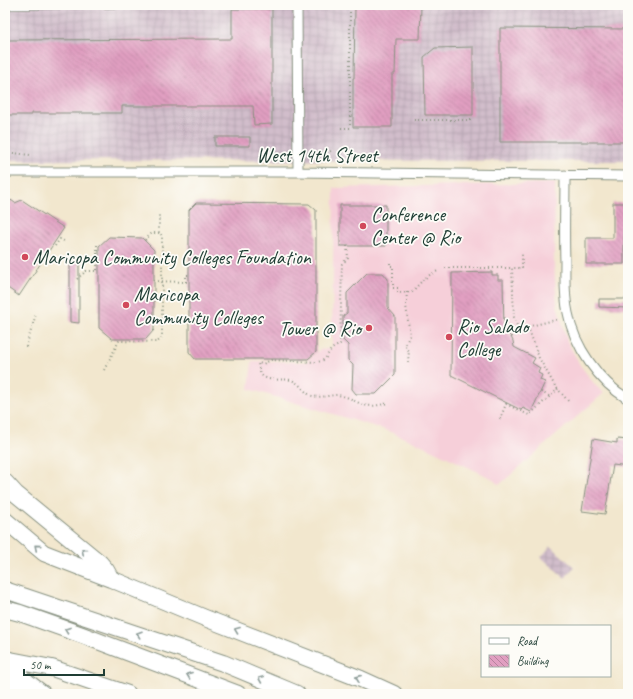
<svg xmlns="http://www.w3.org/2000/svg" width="633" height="699" font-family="Caveat,sans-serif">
  <defs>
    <pattern id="industrial-grid" width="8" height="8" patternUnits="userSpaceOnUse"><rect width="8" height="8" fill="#d1bdcb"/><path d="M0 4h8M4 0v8" fill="none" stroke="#b3a3af"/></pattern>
    <pattern id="building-back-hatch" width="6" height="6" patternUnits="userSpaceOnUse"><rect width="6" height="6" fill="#e19fc1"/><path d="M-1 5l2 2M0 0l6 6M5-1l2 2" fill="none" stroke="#b6839e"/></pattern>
  </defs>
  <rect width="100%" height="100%" fill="#fdfcf7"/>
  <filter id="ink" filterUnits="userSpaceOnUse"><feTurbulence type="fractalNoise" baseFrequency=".025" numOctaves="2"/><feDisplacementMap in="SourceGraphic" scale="8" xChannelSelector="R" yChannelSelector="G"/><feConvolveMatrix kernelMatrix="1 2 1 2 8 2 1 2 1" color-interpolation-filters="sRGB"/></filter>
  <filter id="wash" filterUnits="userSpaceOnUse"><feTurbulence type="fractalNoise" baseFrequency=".012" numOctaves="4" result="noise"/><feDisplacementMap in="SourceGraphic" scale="16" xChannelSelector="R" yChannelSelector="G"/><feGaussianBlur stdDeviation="0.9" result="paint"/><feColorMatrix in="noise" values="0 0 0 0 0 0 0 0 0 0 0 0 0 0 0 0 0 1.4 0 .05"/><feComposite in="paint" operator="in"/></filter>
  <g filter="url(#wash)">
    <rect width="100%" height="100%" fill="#f2e7ce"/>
    <!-- built -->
    <path fill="#f6cfd9" d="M555,183L554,260L555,280L557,305L561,319L567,341L580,365L596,386L604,393L499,485L491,478L424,446L383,429L249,389L252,361L306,362L319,350L332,348L334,188Z"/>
    <!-- industrial -->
    <path fill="url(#industrial-grid)" d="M5,5H628V161L5,160Z
      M551,546L574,567L565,578L541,557Z"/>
    <g id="blocks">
      <!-- building -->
      <path fill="url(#building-back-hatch)" d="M355,5H421L420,39H396L395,74H392V127H353V78H354Z
        M232,9H272V124L254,125L253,106H122V113H32V115H5V40L232,39Z
        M500,28L628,29V142H500Z
        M473,47V115H425L424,57L435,48Z
        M215,137H250V146H215Z
        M11,200L15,203L22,200L64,228L19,296L5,286V207L8,206Z
        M196,203L309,204L316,210V352L308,359H195L189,352V210Z
        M613,203H626V208H628V234H624V264H586V238H613Z
        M340,205H386V246H340Z
        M109,237L142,238L154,250V330L146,339H112L99,328V246Z
        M70,260H79V323L70,322Z
        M492,272V275H498V280H503L504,330L511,337L513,341L514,347L535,358L532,363L540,368L538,373L542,375L540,380L545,382L531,412L523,408L521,410L451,375L452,273Z
        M367,273H383L388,279V308L395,316V375L376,394H356L352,389L353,365L348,360V345L343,340V316L347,313V293Z
        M599,299H628V308L599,307Z
        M593,439L617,443V439L628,440V467L613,465L605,514L582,511Z"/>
    </g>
  </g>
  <g filter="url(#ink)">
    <use href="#blocks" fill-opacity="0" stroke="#889281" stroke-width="1"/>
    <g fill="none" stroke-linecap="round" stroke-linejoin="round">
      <!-- lane casing -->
      <g stroke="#889281" stroke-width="6">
        <path id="lane" d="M5,7L166,5"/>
      </g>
      <!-- street casing -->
      <g stroke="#889281" stroke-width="11">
        <path id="street" d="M297,5L298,172
          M5,172H298L628,176
          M565,175C565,204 564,233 565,261C565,279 564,296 568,313C574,346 599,382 628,399"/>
      </g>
      <!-- highway casing -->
      <g stroke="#889281" stroke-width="18">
        <path id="highway" d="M5,482L16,494L100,563L106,570L111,579
          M5,520L44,553L111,579L205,618L361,679L394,694
          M5,590L223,663L297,694
          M5,609L20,613L82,635L238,694
          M5,659L52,668L128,694
          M5,665L43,694
          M5,684L20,694"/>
      </g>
      <!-- path -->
      <path stroke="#889281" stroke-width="2" stroke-dasharray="1 3" stroke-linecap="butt" d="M571,5V6
        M414,120H472
        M341,128H350V5
        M5,152L30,155
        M315,157L331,151V150
        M145,240L152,233H159
        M55,246L60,239L66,242
        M347,246L348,258L342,264L340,344C338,346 334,347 332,349C325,355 329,360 317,362L271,360L263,364L258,363C259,368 259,374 264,377C272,382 282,378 291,380C300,383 303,391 310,395C318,399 329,395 338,395C344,396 350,398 355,401C358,402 360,404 363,405C372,407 380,405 388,403
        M390,263V266H393V288H398V293L412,292C421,282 425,276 438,271
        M445,268H512
        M77,279L86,271H97V243
        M154,281L186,282V275H189
        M407,292L406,305L408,321L410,335L405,345L409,351L408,362
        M528,327L539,358L555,386L569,402
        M518,329L514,317L512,268H522V252
        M511,337L519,334L518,329L559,319
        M26,347L36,314
        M104,370L119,341L157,342L160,340L162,337V236L160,233H159V215
        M541,392L549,396
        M500,419L506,404L529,415L558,389"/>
      <!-- lane -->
      <use href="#lane" stroke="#fff" stroke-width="4.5"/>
      <!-- street -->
      <use href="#street" stroke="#fff" stroke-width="9"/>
      <!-- highway -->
      <use href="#highway" stroke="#fff" stroke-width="16"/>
    </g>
    <!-- one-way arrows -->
    <defs><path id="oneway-chevron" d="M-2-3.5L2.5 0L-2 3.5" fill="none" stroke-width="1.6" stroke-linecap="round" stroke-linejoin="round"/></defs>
    <g stroke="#8f9e9a">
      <use href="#oneway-chevron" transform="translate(37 547) rotate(-140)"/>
      <use href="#oneway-chevron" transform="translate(84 551) rotate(-140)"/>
      <use href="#oneway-chevron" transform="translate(67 630) rotate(-160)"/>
      <use href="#oneway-chevron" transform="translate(237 630) rotate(-159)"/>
      <use href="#oneway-chevron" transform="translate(139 634) rotate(-161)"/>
      <use href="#oneway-chevron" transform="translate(189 675) rotate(-159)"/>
      <use href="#oneway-chevron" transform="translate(358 678) rotate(-158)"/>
      <use href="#oneway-chevron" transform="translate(261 679) rotate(-157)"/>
    </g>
  </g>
  <!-- markers -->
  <g fill="#d1495b" stroke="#fdfcf7" stroke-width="1.5">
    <circle cx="363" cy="226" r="4"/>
    <circle cx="25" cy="257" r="4"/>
    <circle cx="126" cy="305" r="4"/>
    <circle cx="369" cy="328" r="4"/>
    <circle cx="449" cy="337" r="4"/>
  </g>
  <g text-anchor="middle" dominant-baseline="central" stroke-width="3.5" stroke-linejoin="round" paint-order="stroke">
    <!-- street labels -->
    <g font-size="20" fill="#1f3d34" stroke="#fdfcf7">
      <text x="317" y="155">West 14th Street</text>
    </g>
    <!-- poi labels -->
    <g font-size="20" fill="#1f3d34" stroke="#fdfcf7" text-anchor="start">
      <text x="371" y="214">Conference<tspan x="371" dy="23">Center @ Rio</tspan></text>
      <text x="33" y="257">Maricopa Community Colleges Foundation</text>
      <text x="134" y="294">Maricopa<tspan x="134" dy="23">Community Colleges</tspan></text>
      <text x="457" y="326">Rio Salado<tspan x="457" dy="23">College</tspan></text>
      <text x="361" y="328" text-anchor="end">Tower @ Rio</text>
    </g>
  </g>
  <!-- margin -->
  <rect width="633" height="699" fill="none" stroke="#fdfcf7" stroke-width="20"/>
  <!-- legend -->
  <rect x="481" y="625" width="130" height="52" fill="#fdfcf7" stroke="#a4b0a9"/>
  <rect x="489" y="638" width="20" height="6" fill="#ffffff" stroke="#a4b0a9"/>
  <text x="517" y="645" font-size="12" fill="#1f3d34">Road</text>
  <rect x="489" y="655" width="20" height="12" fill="url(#building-back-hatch)" stroke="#a4b0a9"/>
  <text x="517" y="665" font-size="12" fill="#1f3d34">Building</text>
  <!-- scale -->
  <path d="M24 669v6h80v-6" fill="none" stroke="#1f3d34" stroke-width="2"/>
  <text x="30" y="669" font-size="12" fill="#1f3d34" stroke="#fdfcf7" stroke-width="3" paint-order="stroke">50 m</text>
</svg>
